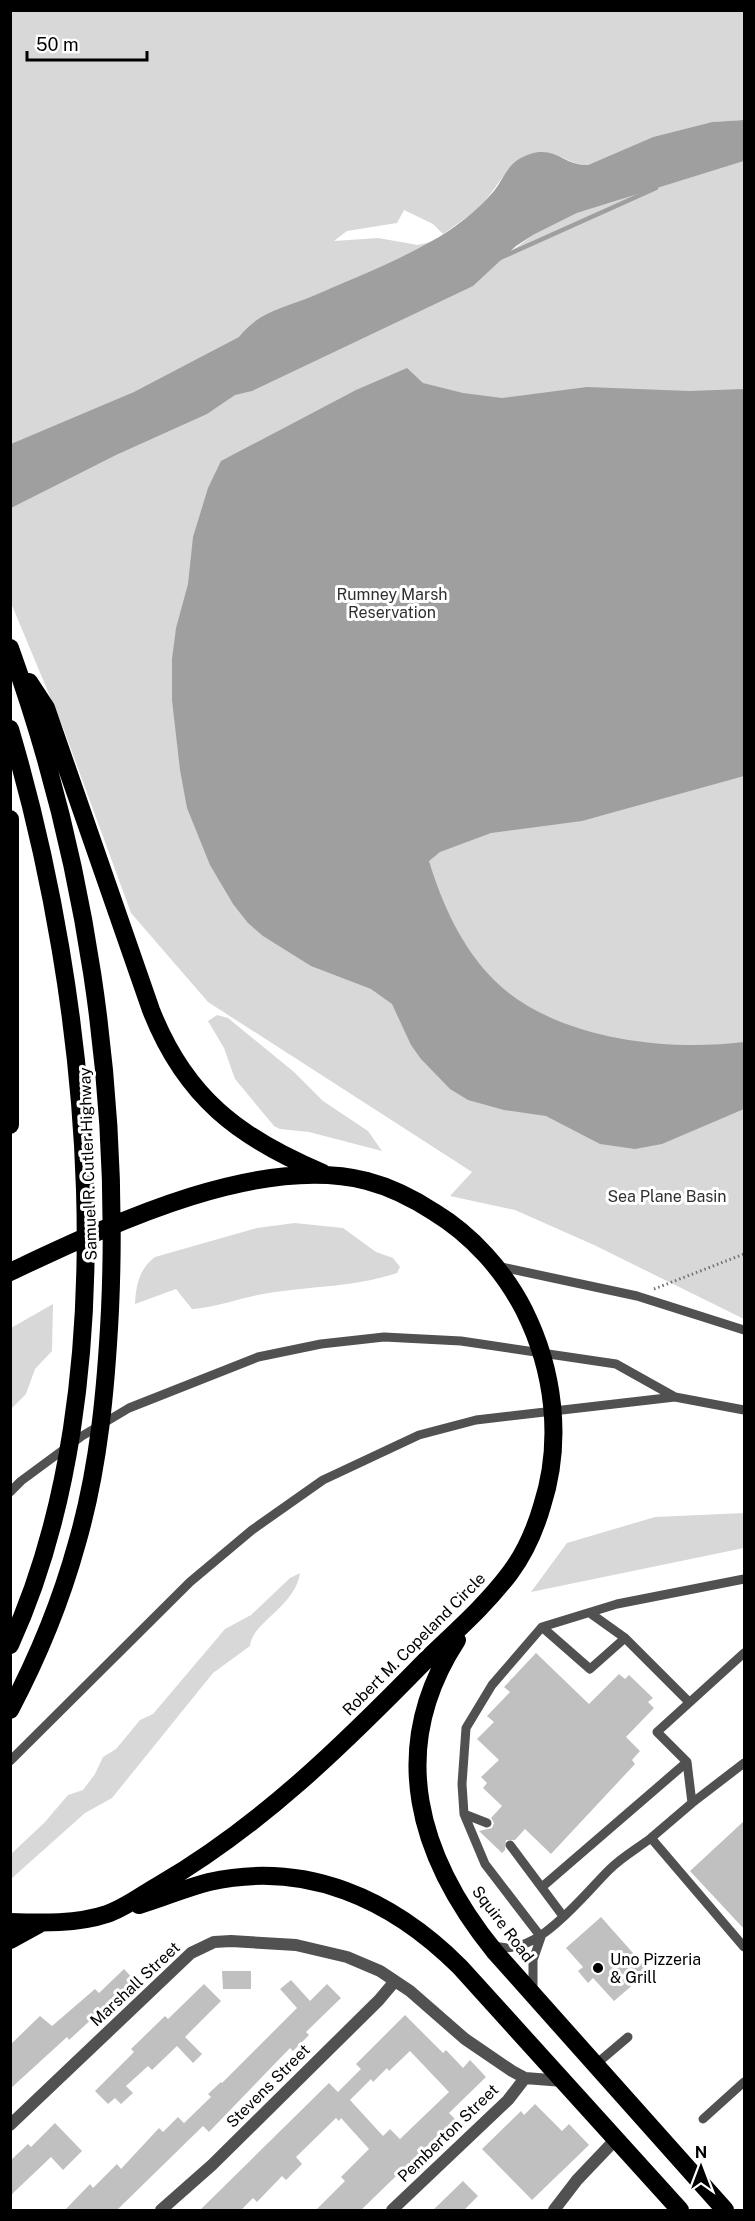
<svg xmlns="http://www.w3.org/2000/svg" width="755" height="2221" font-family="'Public Sans',sans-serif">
  <rect width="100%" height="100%" fill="#fff"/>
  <!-- green -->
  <path fill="#d8d8d8" d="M10,11H744V120L712,122L653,137L588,165C572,166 559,152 544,153C508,155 502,184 480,206C469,217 455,225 443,234L433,224L404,210L397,223L347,231L334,241L378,238L418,245L443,239L499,260L533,235L577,213L744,161V1319L594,1245L515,1210L450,1196L472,1172L208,1002L131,913L64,730L11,603Z
    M217,1015L228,1018L294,1072L323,1101L368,1131L382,1151L309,1132L280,1129L274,1126L235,1079L224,1048L208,1021Z
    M295,1223L343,1228L376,1252L393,1258L400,1267L397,1273C355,1287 312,1286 269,1293C242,1297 218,1307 192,1309L176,1289L135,1304C136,1285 139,1269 155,1257L257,1228Z
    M53,1304L52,1351L35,1369L26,1394L11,1409V1328Z
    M744,1513V1548L531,1592L567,1543L655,1517Z
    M300,1573C295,1607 252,1622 250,1646L213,1673L112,1798L85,1813L11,1879V1854L44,1823L68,1795L83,1790L95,1774L103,1757L116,1749L140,1720L153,1714L225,1629L251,1615L290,1578Z"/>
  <!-- water -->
  <path fill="#9f9f9f" d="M744,120V161L577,213L533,235L516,246L473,286L252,391L235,395L207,414L116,455L11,508V444L134,392L239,337C259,311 285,308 313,296C352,279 393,263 430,242C453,230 477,211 494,191C502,181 507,166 519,159C554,140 561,166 588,165L653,137L712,122Z
    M407,368L423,383L463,393L502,398L587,387L689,391L744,389V776L582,821L491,833L440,852L429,861C442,904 462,948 494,980C553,1039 666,1052 744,1042V1109L662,1144L635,1149L600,1144L546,1116L504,1110L468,1100L450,1089L421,1059L411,1045L392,1004L371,989L311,966L263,936L248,923L233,904L210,865L187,808L180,770L172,700V659L176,628L188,584L193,537L208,488L221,461L356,390Z"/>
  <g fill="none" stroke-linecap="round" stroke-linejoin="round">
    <!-- stream -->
    <path stroke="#9f9f9f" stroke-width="4.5" d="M500,258L656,188"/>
  </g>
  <!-- building -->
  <path fill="#c0c0c0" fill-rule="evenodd" d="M536,1653L589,1704L619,1674L625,1679L629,1675L653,1698L648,1702L654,1708L626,1737L640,1751L632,1760L635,1764L551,1854L525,1829L515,1840H506L505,1850L502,1853L479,1831L492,1828L494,1823L491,1818L502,1806L483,1788L487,1783L481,1777L499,1760L477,1739L494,1722L487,1716L510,1692L504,1687Z
    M744,1821V1929L690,1871Z
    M601,1917L649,1971L614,2001L593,1978L588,1983L578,1971L583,1967L566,1948Z
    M124,1969L137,1983L123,1997L120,1993L69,2040L67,2037L10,2089V2045L40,2016L52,2026L95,1989L99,1993Z
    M222,1971H251V1989H223Z
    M291,1980L310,2001L327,1984L341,1998L306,2032L309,2035L293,2051L290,2048L209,2132L203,2126L116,2211H64L90,2184L93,2188L117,2164L121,2169L159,2128L163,2132L178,2117L184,2123L211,2097L208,2094L221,2082L222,2083L297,2008L280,1989Z
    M204,1984L221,2001L185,2037L202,2054L193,2063L177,2046L152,2070L148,2066L126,2086L133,2093L121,2104L115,2098L108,2104L95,2091L134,2052L131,2049L165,2016L168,2019Z
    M405,2015L443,2053L446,2050L463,2068L470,2060L486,2077L449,2113L455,2119L360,2211H315L345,2181L341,2177L369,2149L341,2118L339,2121L336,2118L296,2157L302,2164L286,2180L282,2176L257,2202L253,2198L240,2211H199L329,2083L338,2092L361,2069L356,2064ZM410,2051L449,2092L400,2139L390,2129L383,2136L350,2100L371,2079L373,2082L387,2068L389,2071Z
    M535,2104L562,2131L569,2124L589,2145L532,2200L482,2149L521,2111L524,2115Z
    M55,2123L82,2151L63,2170L51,2157L10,2196V2161L28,2144L31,2147Z
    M463,2181L478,2196L463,2211H432Z"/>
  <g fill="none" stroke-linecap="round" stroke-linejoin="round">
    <!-- path -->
    <path stroke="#737373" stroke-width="3" stroke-dasharray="1.5 3" stroke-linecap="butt" d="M654,1289L744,1254"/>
    <!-- lane -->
    <path stroke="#515151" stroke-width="9" d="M497,1266L637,1296L744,1330
      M10,1492L21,1481L82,1436L129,1408L258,1357L321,1344L384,1337L461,1341L616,1364L675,1397L744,1410
      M590,1613L625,1638L689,1702
      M542,1627L590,1669L625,1638
      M10,1761L190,1582L252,1530L323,1480L419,1435L476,1420L675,1397
      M692,1803L744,1763
      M464,1814L487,1823
      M651,1838L692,1803L687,1762L657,1732L744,1653
      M510,1845L563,1916
      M542,1887L687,1762
      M541,1937L485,1864L464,1814L462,1784L466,1728L492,1685L542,1627L617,1604L744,1579
      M493,1945C534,1962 584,1894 610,1869C622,1857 638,1848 651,1838L744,1947
      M533,1989V1960L541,1937
      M595,2065L628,2037
      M703,2119L744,2082"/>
    <!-- street -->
    <path stroke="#515151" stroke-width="12" d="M10,2125L191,1953L214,1942L231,1941L296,1945L347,1957L380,1971L410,1991L465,2039L512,2071L525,2078L563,2081
      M161,2210L212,2165L379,2000L395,1981
      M392,2210L508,2100L525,2078
      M554,2210L577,2180L616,2139"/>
    <!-- highway -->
    <path stroke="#000" stroke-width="18" d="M10,648C86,858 120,1087 110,1310C106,1388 99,1467 77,1543C61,1601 38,1657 10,1710
      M29,682L46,708L151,1010C185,1097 239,1138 323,1173
      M10,729C90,999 130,1383 10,1645
      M10,819V1125
      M10,1272C108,1226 257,1153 367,1181C390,1187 414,1199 434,1212C472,1235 504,1271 524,1310C554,1370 563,1441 542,1506C535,1530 525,1553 510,1573C486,1605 456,1631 427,1659C346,1742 261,1826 159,1885C143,1894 125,1908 107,1914C77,1924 42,1923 10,1922
      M457,1640C386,1749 418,1857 495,1952L725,2210
      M139,1905C163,1898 185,1888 209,1882C306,1860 392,1899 460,1967L680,2210
      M10,1940L41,1923"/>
  </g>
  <!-- markers -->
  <circle fill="#000" stroke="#fff" stroke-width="2" cx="598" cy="1968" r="6"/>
  <g text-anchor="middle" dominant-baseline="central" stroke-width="6" stroke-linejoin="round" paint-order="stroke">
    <!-- park labels -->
    <g font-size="16" fill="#2f2f2f" stroke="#fff">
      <text x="392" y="594">Rumney Marsh<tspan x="392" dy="18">Reservation</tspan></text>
      <text x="667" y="1196">Sea Plane Basin</text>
    </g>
    <!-- street labels -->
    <g font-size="16" fill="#000" stroke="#fff">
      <text transform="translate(88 1164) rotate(-92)">Samuel R. Cutler Highway</text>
      <text transform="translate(414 1644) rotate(-45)">Robert M. Copeland Circle</text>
      <text transform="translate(503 1924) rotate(53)">Squire Road</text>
      <text transform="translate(135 1984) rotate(-43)">Marshall Street</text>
      <text transform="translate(268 2086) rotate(-45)">Stevens Street</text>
      <text transform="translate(448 2133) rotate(-44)">Pemberton Street</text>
    </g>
    <!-- poi labels -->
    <g font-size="16" fill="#000" stroke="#fff" text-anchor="start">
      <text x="610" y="1959">Uno Pizzeria<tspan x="610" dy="18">&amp; Grill</tspan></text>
    </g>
  </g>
  <!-- border -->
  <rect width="755" height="2221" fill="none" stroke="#000000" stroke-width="24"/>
  <!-- north arrow -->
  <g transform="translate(701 2167)" stroke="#ffffff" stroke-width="4.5" paint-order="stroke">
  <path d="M0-4.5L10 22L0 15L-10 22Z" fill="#000000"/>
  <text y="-9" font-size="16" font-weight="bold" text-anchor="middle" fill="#000000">N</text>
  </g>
  <!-- scale -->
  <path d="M27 51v9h120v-9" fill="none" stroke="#000000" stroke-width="3"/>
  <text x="36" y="51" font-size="18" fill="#000000" stroke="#ffffff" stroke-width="4.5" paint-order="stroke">50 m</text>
</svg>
